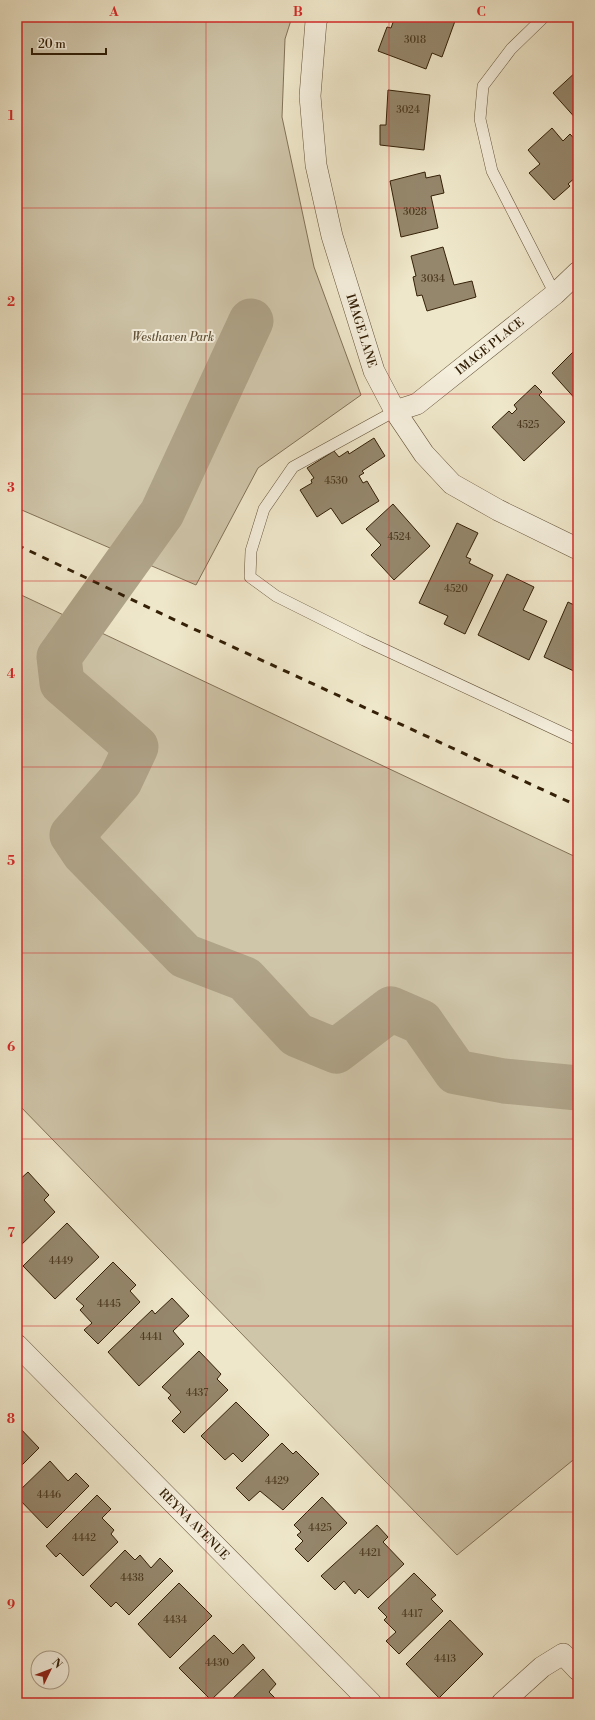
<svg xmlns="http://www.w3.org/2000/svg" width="595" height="1720" font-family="'Libre Bodoni',serif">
  <rect width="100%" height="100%" fill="#efe7ca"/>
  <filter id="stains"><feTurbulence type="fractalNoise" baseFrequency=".005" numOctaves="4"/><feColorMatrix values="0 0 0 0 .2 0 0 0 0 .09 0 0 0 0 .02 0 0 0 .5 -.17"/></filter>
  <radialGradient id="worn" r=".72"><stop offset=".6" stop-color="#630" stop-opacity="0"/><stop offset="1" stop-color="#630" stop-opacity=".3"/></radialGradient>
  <!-- green -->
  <path fill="#cfc5a9" stroke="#827258" d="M17,17H292L285,39L282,117L314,267L361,395L258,468L196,585L17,508Z
    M17,593L578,858V1456L457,1555L17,1103Z"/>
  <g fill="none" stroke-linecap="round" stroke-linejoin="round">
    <!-- river -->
    <path stroke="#afa388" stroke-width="45" d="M251,321L162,513L59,657L62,683L136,747L120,781L72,835L84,853L185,956L245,979L297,1035L336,1051L391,1009L421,1022L456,1072L504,1081L578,1088"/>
  </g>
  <!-- building -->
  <path fill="#95876c" stroke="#342007" d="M395,17H444L455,21L442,57L432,53L426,69L378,51L387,27L391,28Z
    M578,70V121L553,93Z
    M388,90L430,95L424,150L380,145V125H386Z
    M552,128L563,141L570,134L578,143V175L568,184L570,186L554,200L529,173L540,164L528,150Z
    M425,172L426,178L440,175L444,193L431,196L438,228L401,237L390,181Z
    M443,247L454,285L472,281L476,297L427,311L422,295L417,296L413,277L416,276L411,256Z
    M578,347V402L552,373Z
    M535,385L542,392L539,395L565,422L524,461L492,427L509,411L512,414L517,409L514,405Z
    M374,438L385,456L362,471L364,473L359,476L363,483L367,481L379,501L342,524L331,508L317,517L300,490L312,483L311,480L314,478L307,468L334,451L339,457L348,451L349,454Z
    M393,504L430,546L394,580L371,555L381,545L366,529Z
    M457,523L478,533L466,557L471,559L469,563L493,575L465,634L444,624L448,616L419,603Z
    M507,574L534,587L523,610L547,621L529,660L478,635Z
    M568,602L578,607V673L544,657Z
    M28,1172L49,1195L44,1200L55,1212L17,1249V1182Z
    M67,1223L99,1257L55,1299L23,1266Z
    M113,1262L136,1285L130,1291L140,1302L98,1344L84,1330L92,1323L80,1310L84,1306L76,1299Z
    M172,1298L189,1316L173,1331L184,1344L139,1386L108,1352L152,1310L155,1314Z
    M199,1351L221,1374L217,1379L228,1390L184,1433L172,1421L181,1412L168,1398L171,1395L162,1387Z
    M236,1402L269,1435L242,1462L233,1453L225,1460L201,1436Z
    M17,1425L39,1448L17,1470Z
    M282,1443L293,1454L296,1451L319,1474L283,1510L260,1491L249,1501L236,1488Z
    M50,1461L68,1481L76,1473L89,1486L47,1528L17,1497V1493Z
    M97,1495L111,1509L102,1518L114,1530L111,1534L118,1542L83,1576L60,1553L56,1557L46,1546Z
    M322,1497L347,1523L308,1562L295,1549L303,1541L297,1535L301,1532L294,1525Z
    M377,1525L388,1537L383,1542L404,1564L368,1598L359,1589L355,1594L344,1581L335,1590L321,1576Z
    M125,1550L135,1560L140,1555L151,1568L160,1558L173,1571L129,1615L116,1602L111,1607L90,1586Z
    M414,1573L436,1595L431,1599L443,1611L399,1654L386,1641L396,1632L384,1620L387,1617L378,1608Z
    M179,1583L212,1616L170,1658L138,1624Z
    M450,1620L483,1654L439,1698L406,1664Z
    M214,1635L233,1654L243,1644L255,1658L211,1700L179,1668Z
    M263,1669L276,1684L269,1692L279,1702L228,1703Z"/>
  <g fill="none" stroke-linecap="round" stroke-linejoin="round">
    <!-- lane casing -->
    <g stroke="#635238" stroke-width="12">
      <path id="lane" d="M544,17L511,49L483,86L480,119L492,171L555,294
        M395,411L293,467L264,509L251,551L250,577L276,596L364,640L578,740"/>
    </g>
    <!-- street casing -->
    <g stroke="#635238" stroke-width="22">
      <g id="street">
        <path id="s1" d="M318,17L316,21L310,96L316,165L332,236L374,371L395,411L424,454L452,484L498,510L578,549"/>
        <path id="s2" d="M395,411L417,404L555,294L578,272"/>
        <path id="s3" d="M17,1345L371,1703"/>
        <path d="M502,1703L542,1667L563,1654L578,1670"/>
      </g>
    </g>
    <!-- lane -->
    <use href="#lane" stroke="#f5efdd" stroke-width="11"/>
    <!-- street -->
    <use href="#street" stroke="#f5efdd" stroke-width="21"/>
    <!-- rail -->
    <path stroke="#342007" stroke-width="3" stroke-dasharray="7 7" stroke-linecap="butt" d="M17,545L194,629L578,806"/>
  </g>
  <!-- grid -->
  <path fill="none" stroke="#d62828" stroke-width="1" stroke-opacity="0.55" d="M206,17V1703M389,17V1703M17,208H578M17,394H578M17,581H578M17,767H578M17,953H578M17,1139H578M17,1326H578M17,1512H578"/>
  <g text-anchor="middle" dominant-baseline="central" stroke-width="4" stroke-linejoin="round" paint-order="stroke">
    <!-- number labels -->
    <g font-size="10" fill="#4c3a20">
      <text x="415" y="40">3018</text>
      <text x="408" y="110">3024</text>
      <text x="415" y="212">3028</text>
      <text x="433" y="279">3034</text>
      <text x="528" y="425">4525</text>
      <text x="336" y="481">4530</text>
      <text x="399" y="537">4524</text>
      <text x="456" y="589">4520</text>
      <text x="61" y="1261">4449</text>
      <text x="109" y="1304">4445</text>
      <text x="151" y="1337">4441</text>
      <text x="197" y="1393">4437</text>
      <text x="277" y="1481">4429</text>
      <text x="49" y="1495">4446</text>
      <text x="320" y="1528">4425</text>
      <text x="84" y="1538">4442</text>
      <text x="370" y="1553">4421</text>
      <text x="132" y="1578">4438</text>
      <text x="412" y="1614">4417</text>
      <text x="175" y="1620">4434</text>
      <text x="445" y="1659">4413</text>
      <text x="217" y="1663">4430</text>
    </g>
    <!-- street labels -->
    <g font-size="12" fill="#342007" stroke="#f5efdd">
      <text stroke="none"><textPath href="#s1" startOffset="321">IMAGE LANE</textPath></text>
      <text stroke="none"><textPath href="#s2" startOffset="116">IMAGE PLACE</textPath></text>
      <text stroke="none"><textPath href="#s3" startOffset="252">REYNA AVENUE</textPath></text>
    </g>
    <!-- park labels -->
    <g font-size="12" font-style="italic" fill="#625238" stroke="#f5efdd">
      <text x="173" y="337">Westhaven Park</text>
    </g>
  </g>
  <!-- margin -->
  <rect width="595" height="1720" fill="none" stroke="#efe7ca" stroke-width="44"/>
  <!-- north arrow -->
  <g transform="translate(50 1670) rotate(47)"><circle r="19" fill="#f5efdd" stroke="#a89c87"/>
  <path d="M0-3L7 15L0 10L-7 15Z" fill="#8f2418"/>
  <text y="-6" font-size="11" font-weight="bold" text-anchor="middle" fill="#342007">N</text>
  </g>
  <!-- scale -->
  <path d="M32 48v6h74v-6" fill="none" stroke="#342007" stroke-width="2"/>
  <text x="38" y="48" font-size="12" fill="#342007" stroke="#f5efdd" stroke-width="3" paint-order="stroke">20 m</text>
  <rect x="22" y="22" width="551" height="1676" fill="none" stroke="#d62828" stroke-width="1.5"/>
  <g font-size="13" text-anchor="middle" font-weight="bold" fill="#d62828">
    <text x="114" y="16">A</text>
    <text x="298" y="16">B</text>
    <text x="481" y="16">C</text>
    <text x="11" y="120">1</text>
    <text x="11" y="306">2</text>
    <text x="11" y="492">3</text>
    <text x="11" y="678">4</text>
    <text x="11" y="865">5</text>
    <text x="11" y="1051">6</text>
    <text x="11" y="1237">7</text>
    <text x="11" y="1423">8</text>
    <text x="11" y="1609">9</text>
  </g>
  <rect width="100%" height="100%" filter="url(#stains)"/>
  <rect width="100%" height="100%" fill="url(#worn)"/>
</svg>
